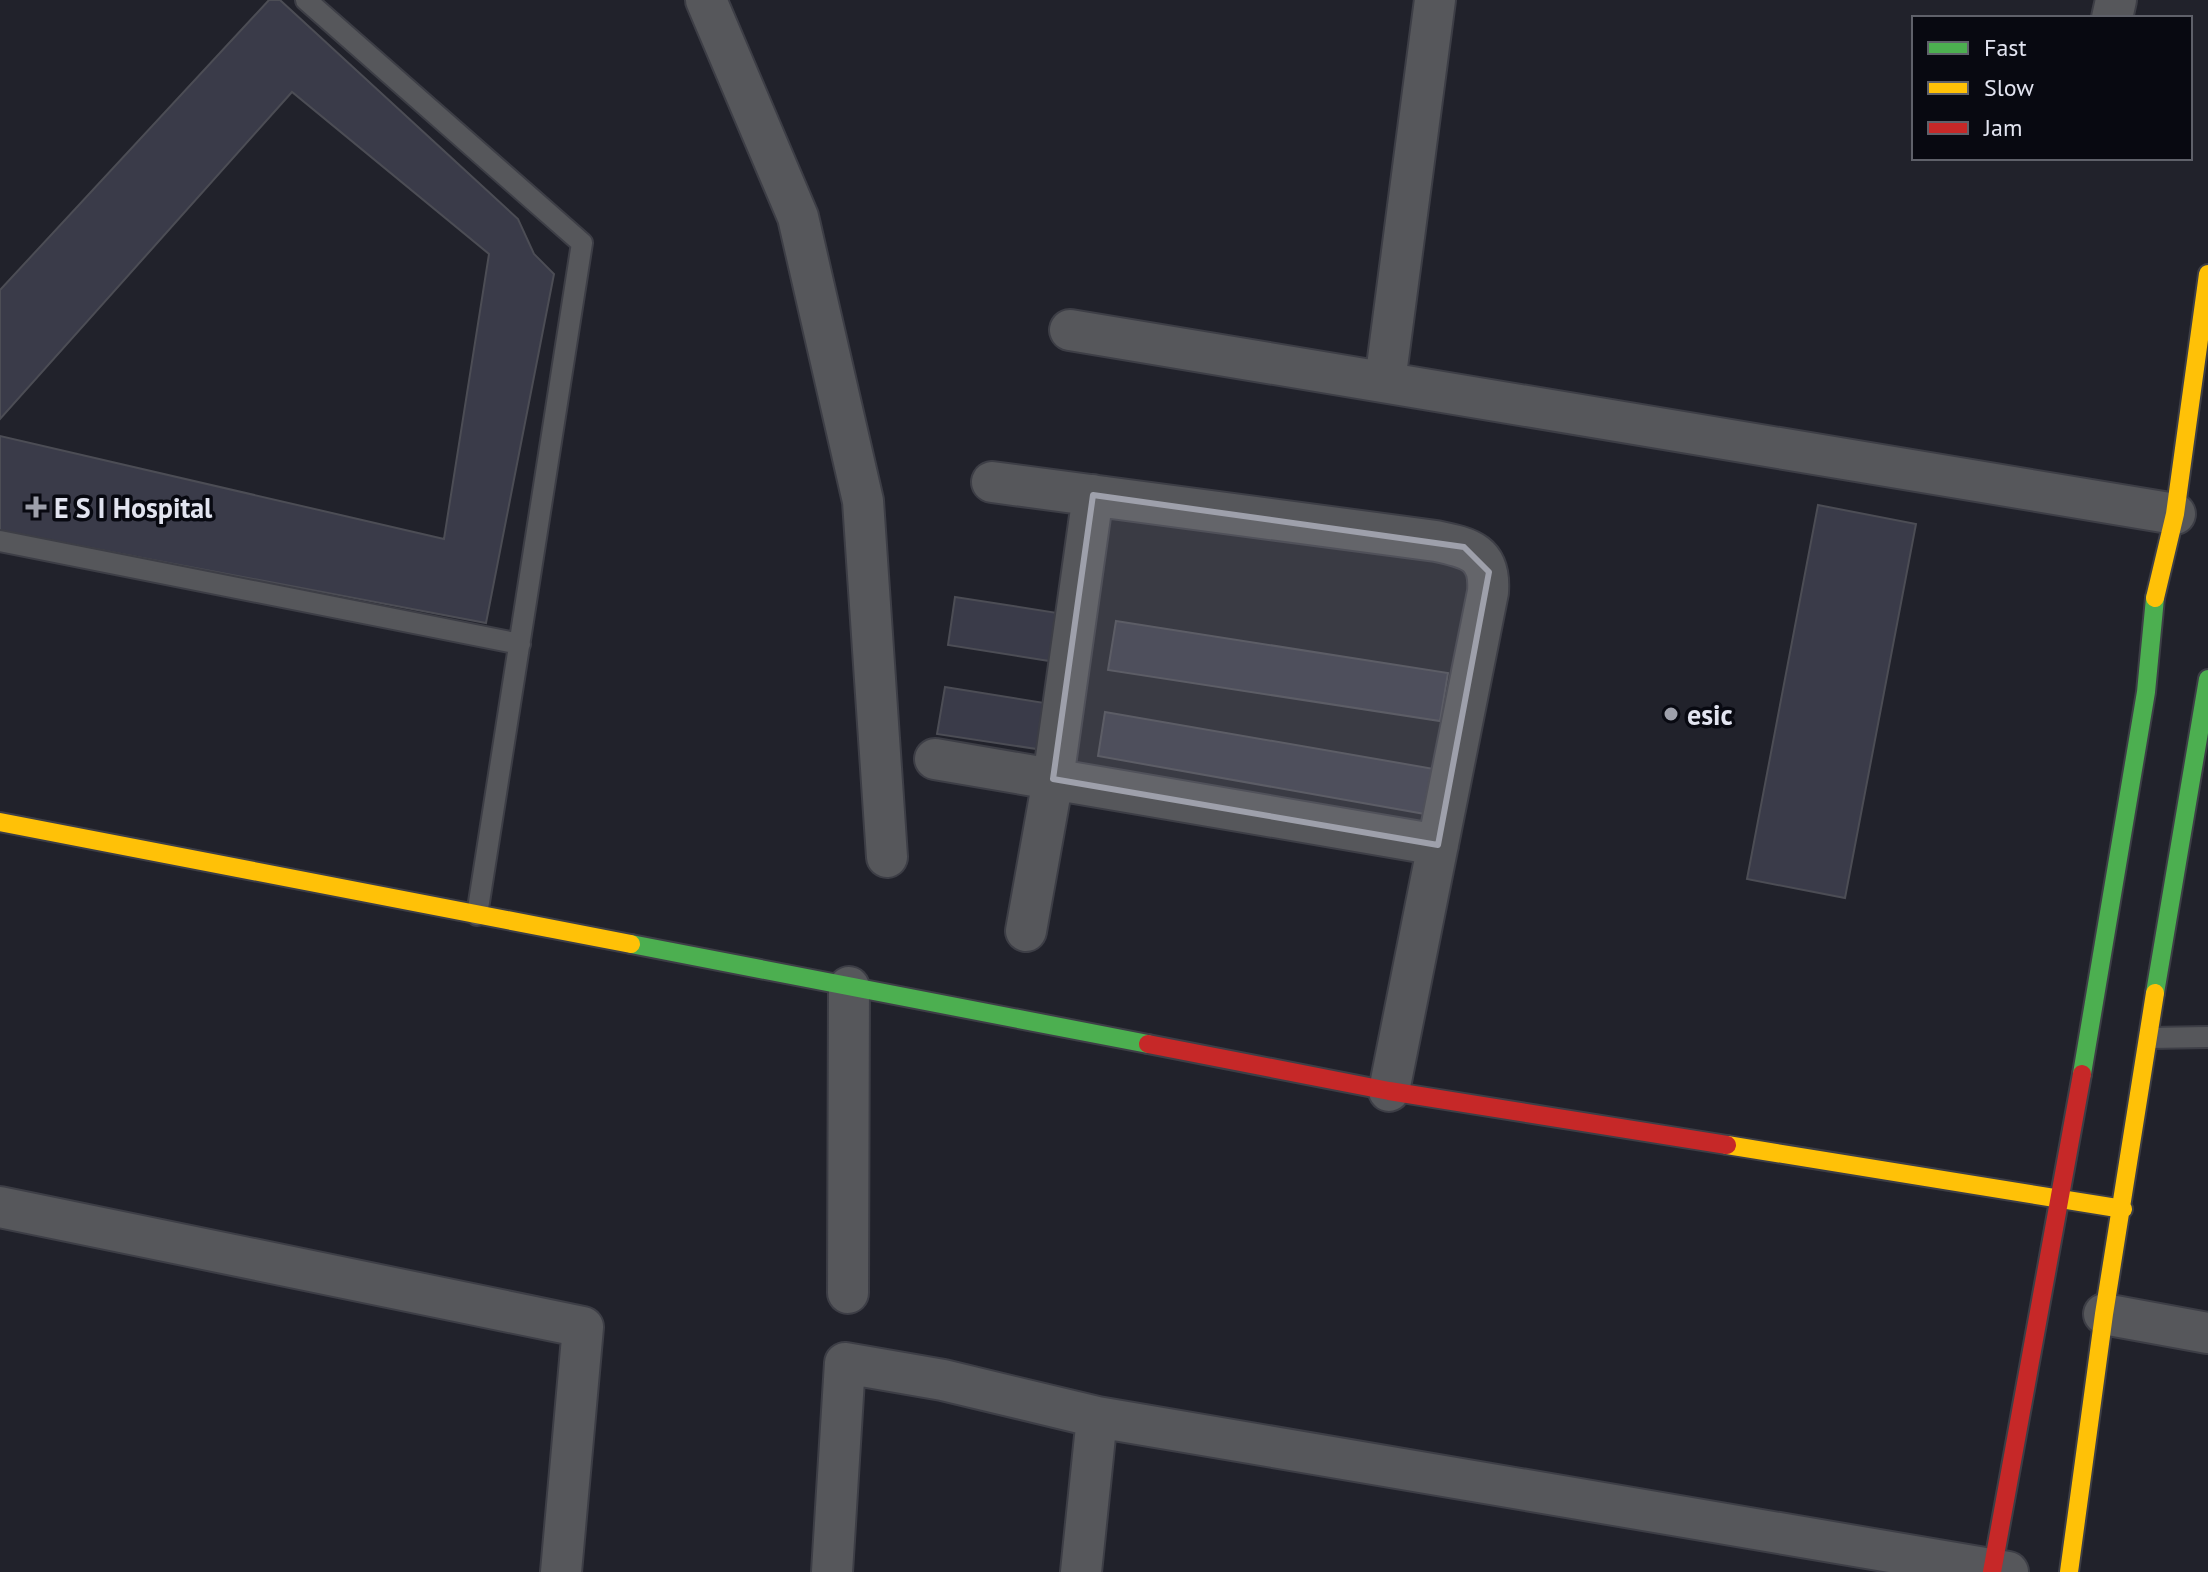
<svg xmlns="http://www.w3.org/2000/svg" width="2208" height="1572" font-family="'PT Sans',sans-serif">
  <rect width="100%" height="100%" fill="#21222b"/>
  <!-- building -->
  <path fill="#3a3b49" stroke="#4c4d55" stroke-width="2" d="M269,0H280L518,219L534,254L554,274L486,623L0,531V436L444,539L489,254L292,92L0,419V290Z
    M1818,505L1916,524L1845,898L1747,879Z
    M955,597L1070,615L1062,663L948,645Z
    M1116,621L1448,673L1440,721L1108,670Z
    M945,687L1057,705L1050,751L937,734Z
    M1105,712L1434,769L1425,814L1098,756Z"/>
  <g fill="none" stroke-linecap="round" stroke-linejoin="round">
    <!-- lane casing -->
    <g stroke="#3d3e46" stroke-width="24">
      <path id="lane" d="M306,0L582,243L477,915
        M0,541L520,644
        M2150,1038L2208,1037"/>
    </g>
    <!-- street casing -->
    <g stroke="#3d3e46" stroke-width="44">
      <path id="street" d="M706,0L798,217L863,501L887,857
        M2112,18L2116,0
        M1070,330L2175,514
        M1385,382L1435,0
        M992,482L1436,541C1470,548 1491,553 1488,592L1389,1091
        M935,759L1438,845
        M1026,931L1053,779L1093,495
        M0,1207L583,1327L561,1572
        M848,1293L849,987
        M2104,1314L2208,1333
        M832,1572L845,1363L943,1380L1097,1417L2008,1572
        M1081,1572L1097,1417"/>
    </g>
    <!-- fast casing -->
    <g stroke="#3d3e46" stroke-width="22">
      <path id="fast" d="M631,944L1148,1044
        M2155,993L2208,679
        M2082,1074L2146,692L2155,598"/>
    </g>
    <!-- slow casing -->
    <g stroke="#3d3e46" stroke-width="22">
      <path id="slow" d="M2155,598L2175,514L2208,274
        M0,822L631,944
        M1727,1145L2123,1209
        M2069,1572L2104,1314L2155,993"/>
    </g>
    <!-- jam casing -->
    <g stroke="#3d3e46" stroke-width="22">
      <path id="jam" d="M1148,1044L1389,1091L1727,1145
        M1992,1572L2082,1074"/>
    </g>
    <!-- lane -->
    <use href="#lane" stroke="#56575b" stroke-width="20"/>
    <!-- street -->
    <use href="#street" stroke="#56575b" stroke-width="40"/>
    <!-- fast -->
    <use href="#fast" stroke="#4caf50" stroke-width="18"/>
    <!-- slow -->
    <use href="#slow" stroke="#ffc107" stroke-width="18"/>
    <!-- jam -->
    <use href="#jam" stroke="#c62828" stroke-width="18"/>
  </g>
  <!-- marked area -->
  <path fill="#9ea0ab" fill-opacity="0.2" stroke="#9ea0ab" stroke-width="6" stroke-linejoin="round" d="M1093,495L1464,547L1489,572L1438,845L1053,779Z"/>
  <!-- markers -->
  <g fill="#9ea0ab" stroke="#080911" stroke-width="3">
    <path d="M32 495h8v8h8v8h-8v8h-8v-8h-8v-8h8z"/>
    <circle cx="1671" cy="714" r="8"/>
  </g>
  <g text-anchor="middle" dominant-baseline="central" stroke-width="7" stroke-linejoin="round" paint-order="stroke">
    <!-- poi labels -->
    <g font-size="28" font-weight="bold" fill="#e2e4f0" stroke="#080911" text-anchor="start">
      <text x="54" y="507">E S I Hospital</text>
      <text x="1687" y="714">esic</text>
    </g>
  </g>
  <!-- legend -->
  <rect x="1912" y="16" width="280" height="144" fill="#080911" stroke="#5f616a" stroke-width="2"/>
  <rect x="1928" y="42" width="40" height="12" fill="#4caf50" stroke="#5f616a" stroke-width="2"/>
  <text x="1984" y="56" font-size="24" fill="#e2e4f0">Fast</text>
  <rect x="1928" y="82" width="40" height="12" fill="#ffc107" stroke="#5f616a" stroke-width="2"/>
  <text x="1984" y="96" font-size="24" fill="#e2e4f0">Slow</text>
  <rect x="1928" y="122" width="40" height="12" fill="#c62828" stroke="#5f616a" stroke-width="2"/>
  <text x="1984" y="136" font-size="24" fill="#e2e4f0">Jam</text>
</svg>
